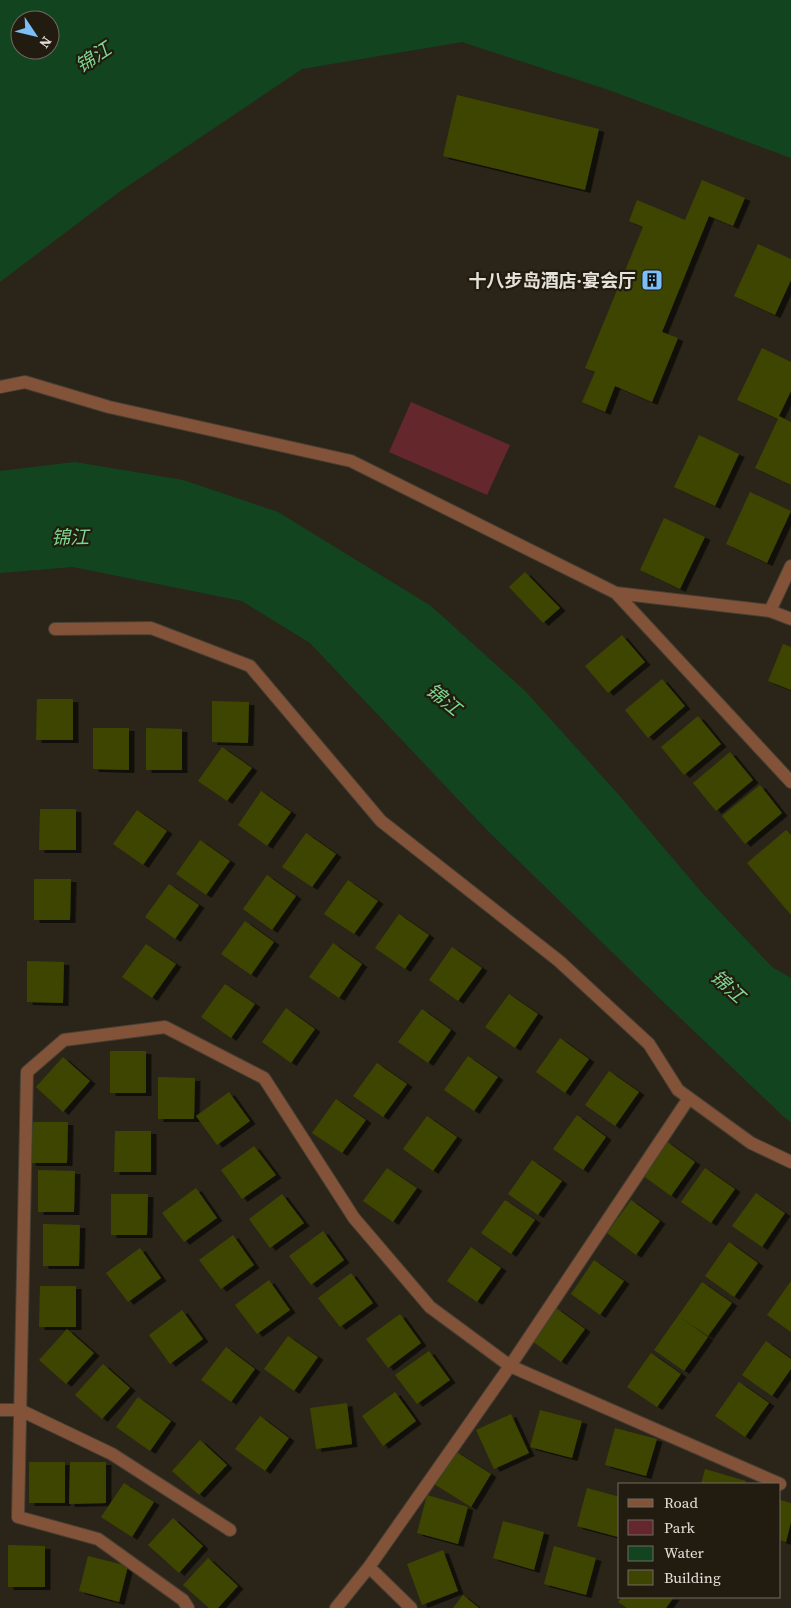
<svg xmlns="http://www.w3.org/2000/svg" width="791" height="1608" font-family="'Source Serif 4','Noto Sans SC',serif">
  <defs>
    <filter id="shadow"><feDropShadow dx="5.5" dy="3" stdDeviation="0" flood-color="#0009"/></filter>
  </defs>
  <rect width="100%" height="100%" fill="#2b2519"/>
  <!-- green -->
  <path fill="#64272c" d="M411,402L510,445L487,495L389,452Z"/>
  <!-- water -->
  <path fill="#12451f" fill-rule="evenodd" d="M0,0H791V158L609,90L462,42L302,69L119,192L0,282ZM20,20H50V50H20Z
    M75,462L183,480L278,512L431,606L525,691L618,794L703,894L772,967L791,978V1122L784,1117L652,991L488,831L310,643L242,601L73,567L0,573V471Z"/>
  <!-- building -->
  <path fill="#3e4502" filter="url(#shadow)" d="M457,95L599,129L585,190L443,156Z
    M702,180L745,198L733,226L709,216L662,332L678,338L652,402L615,386L605,412L582,402L595,372L585,368L643,227L629,221L637,200L685,220Z
    M758,244L791,259V280L775,315L734,296Z
    M762,348L791,362V391L779,416L791,422V485L755,468L778,419L737,400Z
    M699,435L739,454L715,506L674,487Z
    M750,492L791,511L767,563L726,544Z
    M664,518L705,537L680,589L640,570Z
    M525,572L560,608L543,623L509,587Z
    M622,635L645,662L608,693L585,666Z
    M783,644L791,647V690L768,681Z
    M662,679L685,706L648,738L625,710Z
    M37,699H73V740H36Z
    M212,701L249,702L248,743L212,742Z
    M698,716L721,744L684,775L661,747Z
    M93,728H129V770L93,769Z
    M146,728L182,729V770H146Z
    M222,747L252,768L227,801L198,781Z
    M730,752L753,780L716,811L693,783Z
    M760,785L782,813L745,844L722,816Z
    M261,791L291,812L267,846L238,825Z
    M40,809H76V850H39Z
    M137,810L167,831L143,865L113,844Z
    M786,830L791,835V915L747,863Z
    M306,833L336,854L312,887L282,867Z
    M200,840L230,861L206,895L176,874Z
    M267,875L296,896L272,930L243,909Z
    M34,879H71L70,920H34Z
    M348,880L378,901L354,934L324,914Z
    M169,884L199,905L175,939L145,917Z
    M399,914L429,935L405,969L375,948Z
    M245,921L274,942L251,975L221,954Z
    M333,943L362,964L339,998L309,977Z
    M146,944L176,964L152,998L122,977Z
    M452,947L482,968L458,1001L429,980Z
    M27,961L64,962L63,1003L27,1002Z
    M225,984L255,1004L231,1038L201,1017Z
    M509,994L538,1014L515,1048L485,1027Z
    M286,1008L315,1029L291,1063L262,1042Z
    M422,1009L451,1030L428,1063L398,1042Z
    M560,1038L589,1059L565,1093L536,1072Z
    M110,1051H146V1093H110Z
    M468,1056L498,1077L474,1111L444,1090Z
    M63,1057L90,1081L63,1112L36,1087Z
    M377,1063L407,1084L383,1117L353,1096Z
    M609,1071L639,1092L615,1126L585,1105Z
    M158,1077L195,1078L194,1119H158Z
    M229,1092L250,1121L217,1145L196,1116Z
    M336,1099L366,1120L342,1153L312,1133Z
    M577,1115L606,1137L583,1170L553,1149Z
    M427,1116L457,1137L433,1171L403,1149Z
    M31,1122H68L67,1163H30Z
    M115,1131H151V1172H114Z
    M666,1141L695,1162L671,1196L642,1175Z
    M254,1146L276,1175L242,1199L221,1170Z
    M532,1160L562,1181L538,1215L508,1194Z
    M387,1168L417,1188L393,1222L363,1201Z
    M705,1168L735,1189L711,1223L681,1202Z
    M38,1170L75,1171L74,1212H38Z
    M196,1188L217,1218L184,1242L162,1213Z
    M756,1193L785,1213L762,1247L732,1226Z
    M111,1194H148L147,1235H111Z
    M282,1194L304,1223L270,1248L249,1219Z
    M505,1200L535,1220L511,1254L481,1233Z
    M631,1200L660,1221L636,1255L607,1233Z
    M43,1224L80,1225L79,1266H43Z
    M323,1231L344,1260L311,1285L289,1256Z
    M233,1235L254,1265L221,1289L199,1260Z
    M729,1242L758,1263L734,1297L705,1276Z
    M471,1247L501,1268L477,1302L447,1281Z
    M140,1248L161,1278L128,1302L106,1273Z
    M594,1260L624,1281L600,1315L571,1294Z
    M351,1273L373,1303L340,1327L318,1298Z
    M269,1280L290,1310L257,1334L235,1305Z
    M791,1281V1332L767,1315Z
    M702,1282L732,1303L708,1336L678,1316Z
    M40,1286H76V1327H39Z
    M556,1308L585,1329L561,1362L532,1341Z
    M182,1310L203,1339L170,1364L149,1335Z
    M400,1314L421,1343L388,1368L366,1339Z
    M678,1316L708,1337L684,1371L654,1350Z
    M67,1329L94,1353L66,1384L39,1360Z
    M288,1336L318,1357L294,1391L264,1369Z
    M766,1341L791,1359V1369L772,1396L742,1375Z
    M226,1347L255,1369L231,1402L201,1380Z
    M429,1351L450,1380L417,1404L395,1375Z
    M651,1353L681,1374L657,1407L627,1387Z
    M103,1364L130,1388L102,1419L75,1395Z
    M739,1382L769,1403L745,1437L715,1416Z
    M395,1392L416,1421L383,1446L362,1416Z
    M138,1397L171,1421L150,1451L116,1427Z
    M347,1403L352,1444L316,1449L310,1408Z
    M540,1410L582,1421L572,1458L530,1447Z
    M511,1414L529,1453L494,1469L476,1430Z
    M260,1416L289,1438L265,1471L235,1449Z
    M615,1428L657,1439L646,1476L605,1465Z
    M200,1440L227,1465L199,1495L172,1471Z
    M455,1451L491,1474L471,1507L434,1484Z
    M29,1462H65V1503H29Z
    M70,1462H106V1503L69,1504Z
    M705,1469L746,1481L745,1484H701Z
    M124,1483L154,1502L132,1537L101,1517Z
    M587,1488L620,1497V1531L618,1537L577,1526Z
    M427,1495L468,1507L458,1544L417,1533Z
    M780,1500L791,1503V1522L786,1542L780,1540Z
    M173,1518L203,1546L179,1573L148,1545Z
    M503,1521L544,1532L534,1570L493,1558Z
    M8,1545L45,1546V1587H8Z
    M554,1546L596,1558L586,1595L544,1584Z
    M443,1550L458,1591L422,1605L407,1564Z
    M88,1556L128,1566L119,1602L79,1591Z
    M208,1558L238,1586L218,1608H209L183,1585Z
    M463,1595L479,1608H453Z
    M622,1597H674L666,1608H627L618,1602Z"/>
  <g fill="none" stroke-linecap="round" stroke-linejoin="round">
    <!-- minor casing -->
    <g stroke="#453f34" stroke-width="14">
      <path id="minor" d="M0,387L25,382L109,407L351,461L616,593L770,611L791,566
        M616,593L791,782
        M770,611L791,619
        M55,629L151,628L250,666L381,821L559,961L649,1044L678,1090L751,1143L791,1162
        M0,1410H20L112,1454L230,1530
        M369,1567L411,1608
        M188,1608L183,1600L98,1539L18,1517L27,1072L64,1040L165,1027L264,1078L354,1218L430,1307L510,1366L780,1484
        M336,1608L369,1567L510,1366L689,1098"/>
    </g>
    <!-- minor -->
    <use href="#minor" stroke="#825338" stroke-width="12"/>
  </g>
  <!-- icons -->
  <defs>
    <g id="building-square" transform="scale(1.125)"><rect x="-9" y="-9" width="18" height="18" rx="4" fill="#7bbef8" stroke="#211b10"/><path d="M-4-6H4V6H1V3H-1V6H-4ZM-2.5-4.3h1.7v1.8h-1.7ZM.8-4.3h1.7v1.8H.8ZM-2.5-1h1.7V.8h-1.7ZM.8-1h1.7V.8H.8Z" fill="#111"/></g>
  </defs>
  <g fill-rule="evenodd">
    <use href="#building-square" x="652" y="280"/>
  </g>
  <g text-anchor="middle" dominant-baseline="central" stroke-width="4.5" stroke-linejoin="round" paint-order="stroke">
    <!-- poi labels -->
    <g font-size="18" font-weight="bold" fill="#e6e2da" stroke="#211b10" text-anchor="end">
      <text x="636" y="280">十八步岛酒店·宴会厅</text>
    </g>
    <!-- water labels -->
    <g font-size="19" font-style="italic" fill="#7dd68d" stroke="#211b10">
      <text transform="translate(93 57) rotate(-33)">锦江</text>
      <text transform="translate(70 537) rotate(-1)">锦江</text>
      <text transform="translate(444 699) rotate(39)">锦江</text>
      <text transform="translate(728 986) rotate(42)">锦江</text>
    </g>
  </g>
  <!-- legend -->
  <rect x="618" y="1483" width="162" height="115" fill="#211b10" stroke="#706b61"/>
  <rect x="628" y="1499" width="25" height="8" fill="#825338" stroke="#706b61"/>
  <text x="664" y="1508" font-size="15" fill="#e6e2da">Road</text>
  <rect x="628" y="1520" width="25" height="15" fill="#64272c" stroke="#706b61"/>
  <text x="664" y="1533" font-size="15" fill="#e6e2da">Park</text>
  <rect x="628" y="1546" width="25" height="15" fill="#12451f" stroke="#706b61"/>
  <text x="664" y="1558" font-size="15" fill="#e6e2da">Water</text>
  <rect x="628" y="1570" width="25" height="15" fill="#3e4502" stroke="#706b61"/>
  <text x="664" y="1583" font-size="15" fill="#e6e2da">Building</text>
  <!-- north arrow -->
  <g transform="translate(35 35) rotate(125)"><circle r="24" fill="#211b10" stroke="#706b61"/>
  <path d="M0-4L9 19L0 12L-9 19Z" fill="#7bbef8"/>
  <text y="-8" font-size="14" font-weight="bold" text-anchor="middle" fill="#e6e2da">N</text>
  </g>
</svg>
